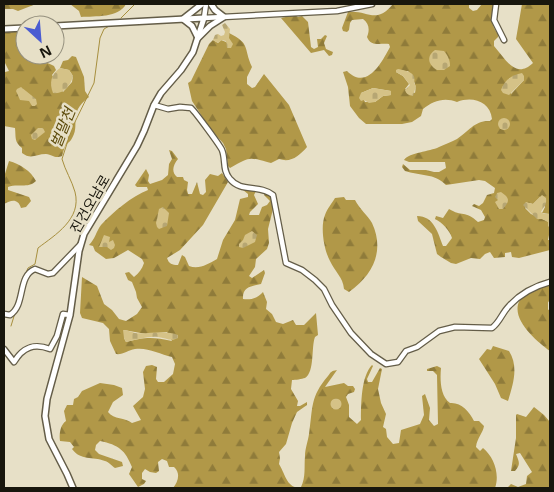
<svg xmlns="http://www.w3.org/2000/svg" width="554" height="492" font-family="'Open Sans','Noto Sans KR',sans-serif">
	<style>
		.forest { fill: url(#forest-firs); fill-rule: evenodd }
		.cemetery { fill: url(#cemetery-stones) }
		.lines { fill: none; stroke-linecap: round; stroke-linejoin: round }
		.stream { stroke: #a78f3e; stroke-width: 1 }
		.minor-casing { stroke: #645d48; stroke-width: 7 }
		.major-casing { stroke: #645d48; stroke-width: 8 }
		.minor { stroke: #fff; stroke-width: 4.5 }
		.major { stroke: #fff; stroke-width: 5 }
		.labels { text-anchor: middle; stroke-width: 5; stroke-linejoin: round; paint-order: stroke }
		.street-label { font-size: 14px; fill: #18160d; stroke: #e7e0c7 }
		.water-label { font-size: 15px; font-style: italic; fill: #5d4b0b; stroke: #e7e0c7 }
	</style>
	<defs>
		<pattern id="forest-firs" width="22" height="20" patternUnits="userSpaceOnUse" patternTransform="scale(1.25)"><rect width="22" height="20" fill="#b19848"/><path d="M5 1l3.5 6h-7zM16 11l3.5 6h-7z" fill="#8f7b3a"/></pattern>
		<pattern id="cemetery-stones" width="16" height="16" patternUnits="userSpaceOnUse" patternTransform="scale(1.25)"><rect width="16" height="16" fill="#d5c287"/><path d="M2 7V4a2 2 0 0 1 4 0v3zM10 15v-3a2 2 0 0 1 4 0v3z" fill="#b6a673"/></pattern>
	</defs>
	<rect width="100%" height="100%" fill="#e7e0c7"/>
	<g class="forest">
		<polygon points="4,4 36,4 18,11 13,9 4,9"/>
		<path d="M70 4H126C119 18 95 16 81 17L79 11Z"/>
		<path d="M393 4H469V8L473 11 477 10 482 4H494C491 16 490 24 498 34V37L494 41V46C505 58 515 80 533 63L516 39 522 4H550V214L542 213 545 207 540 197 533 204 529 203 525 208 531 214 549 222 550 234 549 235 548 240H550V250L519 258 512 257 511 252 505 253V257L494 258 490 252 485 254 480 259 471 258 456 264 451 263 441 257 437 254 432 234 418 221 417 216C434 216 438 233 443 246H446L452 238C450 231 442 222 435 219L436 216 443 218 449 209C462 217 465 210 478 222L484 220 485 217 481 210 472 206 474 204 479 206 483 203 487 195 494 193 495 188 485 181 479 180 446 185C435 173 419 176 405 171L402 167 403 164 410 170H426L434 172H439L446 168 445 162H409L404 160C410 152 429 152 439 147 445 144 452 142 457 139 469 131 475 120 490 121L492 119C490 101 472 96 457 102 444 97 433 101 423 109L421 116 412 122 402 124H366L359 118 350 106 348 87 343 72 347 71C367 91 382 62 390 47L389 44C380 43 371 47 367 37 370 30 369 23 363 19L352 20 350 23 349 30 347 32 343 31 342 28 348 12C368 10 376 25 393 4ZM408 71C413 79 417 84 415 93L405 89 409 84 403 76 396 72ZM509 78 524 80 511 94ZM373 88 391 91V95L383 96 375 102H365L361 93Z"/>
		<polygon points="295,15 298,17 302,16 308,22 311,47 314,49 318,47 317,39 321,39 325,35 327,36 324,43 326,49 333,52 332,55 329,56 324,50 311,53 281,18"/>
		<path d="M25 31V40L20 44C16 59 32 59 42 61 46 62 50 64 54 66L56 70 52 75 63 92 72 82 73 76 69 70 60 68 63 61 68 60 72 56 76 57 84 77 85 91 89 97C66 115 82 124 71 140 70 142 67 143 66 145 64 148 63 153 62 156 55 159 53 155 46 154 36 154 31 160 22 153V148C14 142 16 137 15 128L4 126V79L5 72 9 71 5 63 4 64V32Z"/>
		<path d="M229 33C251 44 243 47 252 67L247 77V84L252 88 255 87 264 74 289 105 307 147C299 156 291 163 279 159L271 163C248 157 251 156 230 168L228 166 226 149 223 143 211 130 192 101 188 83 191 81 209 44 213 40 218 43 221 40 226 42 229 38Z"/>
		<path d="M169 150 172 151 178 159C173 165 171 172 177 177H183L184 180 188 182 187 190 188 194H192L197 182 200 194 203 195 206 192 205 180 210 174 218 176 222 173 228 182 203 225 180 250 167 258C169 264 172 265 178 265L182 255 185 257 189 266C199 270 208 264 217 259L223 240 235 220 240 199 248 197V194L243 190 246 188 256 191 254 195 258 204 250 212 249 215H259L262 207 267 205 270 201 264 195 265 192 273 196V209L268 229 269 243 267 249 256 259 255 267 249 276 252 278 264 270 265 273 261 284C252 286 242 287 243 299 251 300 258 298 263 292L267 302 266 309 272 314 276 322 283 324 293 320 296 325H304L316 313 318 335 315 337C311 347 315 372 305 378 302 379 295 380 292 380L291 389 298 401 297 406H300L307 402V405L297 412 292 423 286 444 279 452 280 458 279 464C285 473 287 490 301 487 306 477 304 467 305 456 305 449 308 441 309 434 313 407 310 397 328 376 331 372 331 371 337 370L325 387 344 383 348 386H353L355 389 354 392 348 394 346 397 349 405V417L357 424 361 420C361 405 361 376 372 365L373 366 367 379 368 382H372L380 368 382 369 378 389 381 403 386 414 383 427 386 429 387 437 393 444 399 443 401 430 420 424 424 415 422 396 425 394 430 408 429 420 434 426 438 424 437 375 433 371H427V369L437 366 441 368C440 379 440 396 450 403 461 402 469 411 474 421H479L484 426C483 433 477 438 476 447L480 451 483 448C494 457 500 474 495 488H173C178 482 181 473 174 467H169L167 461 162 459 158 462 159 471 156 473 150 472 145 469 142 473V479L146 481 144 484 138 487 129 474 132 467C125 450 119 445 100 441L96 445 95 450 99 454 122 462 123 466 115 468C112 466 109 462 105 461 92 456 81 461 72 449L74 447 70 442 60 441C59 435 60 425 66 421L64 411 67 405H73L74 399 78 397 82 391 100 383 114 385 122 388 123 395 113 402 108 412C114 420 125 417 132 423L141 420 133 406 143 397 145 389 143 372 146 366 152 365 157 367 156 379 158 382H164L173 374 175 364 172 357C160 354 147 347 135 349 128 350 123 355 116 354L110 341 109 329 103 323 82 318 80 313 82 277 97 286 104 304 112 310 119 319 126 321 137 314 142 307 137 298 136 292 132 282 128 280 125 273 129 272 134 277C139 273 142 269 144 263L142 259 128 250 114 258 106 259 95 251 93 246 89 245C95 239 96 232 101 225 113 212 132 196 148 190L147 187H137L135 185 146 169 149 175 148 181 150 184 162 180 168 175 169 164 172 159ZM124 330 146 334 167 332 172 341C153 337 145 337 126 342L124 338Z"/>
		<path d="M9 161C20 164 31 171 36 181 28 189 17 183 8 187V190L29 197 31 201 26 207 21 208C18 198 11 200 4 204V177Z"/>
		<path d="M344 197 346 200H355C359 208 368 216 372 223 385 251 373 275 349 292L344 289C343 277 335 272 330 261 324 250 320 227 325 215 327 209 332 203 335 198Z"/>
		<path d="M543 285H550V304L548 301V310L550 309V351C535 340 503 313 525 294 530 290 538 288 543 285Z"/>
		<path d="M493 346 509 351C519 367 513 384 508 401L501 398 495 384 479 359 487 349 491 350Z"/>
		<path d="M534 407 544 415 550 422V488H507L511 484 518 487 526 484 527 476 532 472 520 453 516 454C519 462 521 464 515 471H511L516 438V415L517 414 526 417Z"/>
	</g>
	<g class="cemetery">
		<polygon points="225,23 230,29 229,38 233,44 231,48 227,48 226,41 222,40 218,43 213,40 215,35 218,34 221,36 224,35 225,32 222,25"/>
		<path d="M435 50 444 51C448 56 450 60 450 66L444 70H437C428 65 426 56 435 50Z"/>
		<path d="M60 68 69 70 73 76C71 85 63 95 53 93 49 83 51 74 60 68Z"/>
		<path d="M398 69C407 71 417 72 414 83L416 86 413 96C409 95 406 94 405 90L410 85 403 76 396 72V70Z"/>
		<path d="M522 73 524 76V80L509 95 503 93 501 90C504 80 512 75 522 73Z"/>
		<polygon points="21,87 36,99 37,104 35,106 32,106 29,101 20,100 16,91 17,89"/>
		<polygon points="373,88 391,91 391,95 383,96 375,102 369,103 364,100 361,101 359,98 361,93"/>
		<circle cx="504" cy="124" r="6"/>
		<polygon points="38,128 43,128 45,132 35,140 32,139 31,135"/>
		<path d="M501 192C510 198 510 201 503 209H499L495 202 498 200 495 197 497 193Z"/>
		<path d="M542 195 546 198C547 205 544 206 541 212L544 214H550V228L548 226V222L542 219H537L523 205 526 202 533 204Z"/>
		<polygon points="163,207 169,213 167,226 159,229 157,227 156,223 159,209"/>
		<polygon points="252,231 257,235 255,242 243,248 239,247 239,244 243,240 245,235"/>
		<polygon points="104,235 110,237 109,242 113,240 115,245 114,248 111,250 107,247 99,247"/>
		<path d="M123 330C128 330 131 332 135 333 149 334 166 330 178 335V338C171 342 166 338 158 337 147 336 137 340 126 342L124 338Z"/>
		<circle cx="336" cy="404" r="5.5"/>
	</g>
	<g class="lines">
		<g class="stream">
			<polyline points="121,18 135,4"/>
			<path d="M24 278 28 268 35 264 38 248C55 235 82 219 75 192 72 181 65 170 62 159L72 128 94 83 100 38 104 29 111 25"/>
			<polyline points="18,298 20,286"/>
			<polyline points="11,326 15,313"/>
		</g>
		<defs>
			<g id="minor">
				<polyline points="206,4 204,18 337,11 372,4"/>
				<polyline points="496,4 494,20 504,40"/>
				<path d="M154 105 168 109 180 107 191 108C196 113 219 144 222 150 226 160 222 170 230 179 241 193 259 184 273 195L286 263 302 270 315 280 324 289 332 305 351 333 371 354 386 364 398 362 406 351 417 347 439 331 455 327 492 328C500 322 502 313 509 306 520 294 535 286 550 282"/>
				<path d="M4 314 10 315C26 305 17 276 35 269L48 274 53 273 80 245"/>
				<path d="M4 349 14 362C23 347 34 343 50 349L57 336 63 314 70 315"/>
			</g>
			<g id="major">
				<polyline points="202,4 183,19 192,26 198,38 210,26 224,17 215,10 211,4"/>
				<polyline points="55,26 204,18 193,52 181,70 161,93 154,105 144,131 137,146 84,234 79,251 70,315 47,399 45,416 49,439 67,474 73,488"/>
				<polyline points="4,29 25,28"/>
			</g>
		</defs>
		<use href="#minor" class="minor-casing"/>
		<use href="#major" class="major-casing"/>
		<use href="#minor" class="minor"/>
		<use href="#major" class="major"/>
	</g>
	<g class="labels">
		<g class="street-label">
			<text transform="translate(90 204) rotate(-60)" y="5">진건오남로</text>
		</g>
		<g class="water-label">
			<text transform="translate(63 128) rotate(-68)" y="5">벌말천</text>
		</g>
	</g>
	<rect width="554" height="492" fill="none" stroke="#18160d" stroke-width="10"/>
	<g transform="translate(40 40) rotate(154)"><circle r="24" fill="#e7e0c7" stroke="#948f7d"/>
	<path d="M0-4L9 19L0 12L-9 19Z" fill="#4b5cd1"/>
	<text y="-8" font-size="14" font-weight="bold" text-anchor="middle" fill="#18160d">N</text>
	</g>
</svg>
